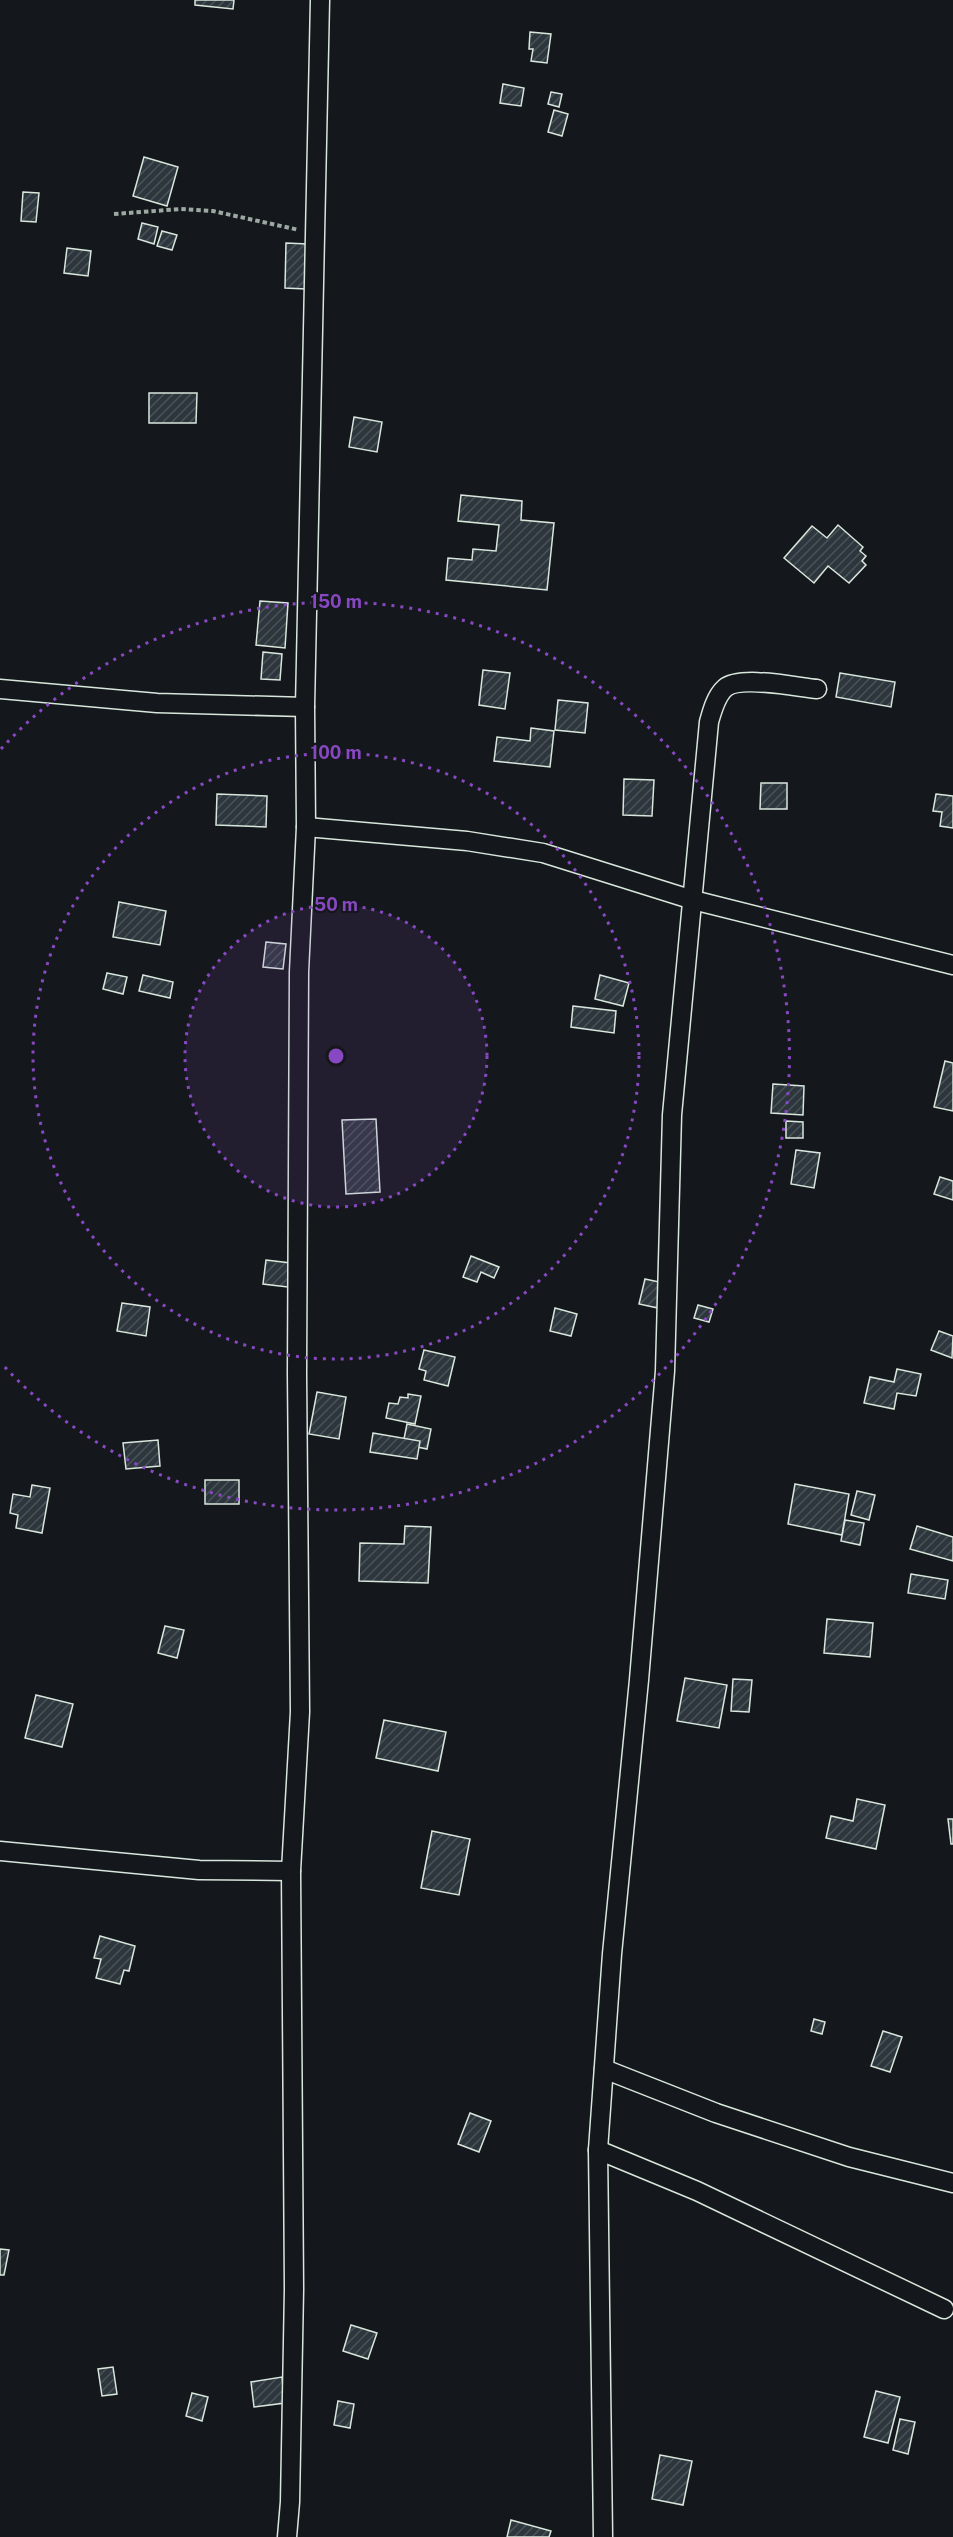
<svg xmlns="http://www.w3.org/2000/svg" width="953" height="2537" font-family="'Public Sans',sans-serif">
	<style>
		.building { fill: url(#building-hatch); stroke: #d8e6dc; stroke-width: 1.5 }
		.lines { fill: none; stroke-linecap: round; stroke-linejoin: round }
		.street-casing { stroke: #d8e6dc; stroke-width: 21 }
		.path { stroke: #9da8a2; stroke-width: 4; stroke-dasharray: 4.5 3; stroke-linecap: butt }
		.street { stroke: #14181c; stroke-width: 18 }
		.ring { fill: none; stroke: #8948c3; stroke-width: 3; stroke-dasharray: 3 6 }
		.centre { fill: #8948c3; stroke: #14181c; stroke-width: 3 }
		.ring-label { font-size: 18px; text-anchor: middle; font-weight: bold; fill: #8948c3; stroke: #14181c; stroke-width: 4.5; stroke-linejoin: round; paint-order: stroke }
	</style>
	<defs>
		<pattern id="building-hatch" width="6" height="6" patternUnits="userSpaceOnUse" patternTransform="scale(1.5)"><rect width="6" height="6" fill="#2c363c"/><path d="M-1 1l2-2M0 6l6-6M5 7l2-2" fill="none" stroke="#4a5358"/></pattern>
	</defs>
	<rect width="100%" height="100%" fill="#14181c"/>
	<g class="building">
		<polygon points="195,0 234,0 233,9 195,5"/>
		<polygon points="530,32 551,34 547,63 531,61 533,49 529,49"/>
		<polygon points="503,84 524,88 521,106 500,103"/>
		<polygon points="551,92 562,94 559,107 548,104"/>
		<polygon points="554,110 568,114 562,136 548,132"/>
		<polygon points="144,157 178,167 167,206 133,196"/>
		<polygon points="23,192 39,193 36,222 21,221"/>
		<polygon points="142,223 158,227 154,244 138,239"/>
		<polygon points="162,231 177,235 172,250 157,246"/>
		<polygon points="286,243 307,244 306,289 285,288"/>
		<polygon points="67,248 91,251 88,276 64,273"/>
		<polygon points="149,393 197,393 196,423 149,423"/>
		<polygon points="354,417 382,422 377,452 349,447"/>
		<polygon points="461,495 522,501 521,520 554,523 547,590 446,580 448,558 472,560 473,549 496,551 499,525 458,521"/>
		<polygon points="838,525 863,547 860,551 866,556 862,561 866,565 849,583 828,566 814,583 784,558 812,526 827,538"/>
		<polygon points="260,601 288,603 285,648 256,645"/>
		<polygon points="263,652 282,654 280,680 261,679"/>
		<polygon points="483,670 510,673 505,709 479,705"/>
		<polygon points="840,673 895,682 891,707 836,697"/>
		<polygon points="558,700 588,703 585,733 555,730"/>
		<polygon points="531,728 554,731 550,767 494,761 497,737 530,741"/>
		<polygon points="624,779 654,780 652,816 623,815"/>
		<polygon points="761,783 787,783 787,809 760,809"/>
		<polygon points="217,794 267,796 266,827 216,825"/>
		<polygon points="936,794 953,796 953,828 940,826 942,812 933,811"/>
		<polygon points="119,902 166,911 160,945 113,937"/>
		<polygon points="266,942 286,944 283,969 263,967"/>
		<polygon points="107,973 127,977 123,994 103,989"/>
		<polygon points="143,975 173,982 170,998 139,991"/>
		<polygon points="600,975 629,983 623,1006 595,999"/>
		<polygon points="573,1006 616,1011 614,1033 571,1027"/>
		<polygon points="945,1061 953,1063 953,1111 934,1107"/>
		<polygon points="773,1084 804,1086 803,1115 771,1113"/>
		<polygon points="376,1119 380,1192 346,1194 342,1120"/>
		<polygon points="786,1121 803,1122 803,1138 786,1138"/>
		<polygon points="796,1150 820,1153 814,1188 791,1184"/>
		<polygon points="940,1177 953,1181 953,1200 934,1194"/>
		<polygon points="471,1256 499,1267 494,1278 481,1272 477,1282 463,1277"/>
		<polygon points="266,1260 299,1264 296,1288 263,1284"/>
		<polygon points="645,1279 664,1283 658,1308 639,1304"/>
		<polygon points="122,1303 150,1307 146,1336 117,1331"/>
		<polygon points="698,1305 713,1309 709,1322 694,1318"/>
		<polygon points="555,1308 577,1314 571,1336 550,1331"/>
		<polygon points="939,1331 953,1336 952,1358 931,1350"/>
		<polygon points="424,1350 455,1357 448,1386 424,1380 426,1371 419,1369"/>
		<polygon points="897,1369 921,1374 916,1396 897,1393 894,1409 864,1403 870,1377 894,1382"/>
		<polygon points="317,1392 346,1397 339,1439 309,1434"/>
		<polygon points="408,1394 421,1396 415,1424 386,1418 389,1403 398,1404 400,1397 408,1398"/>
		<polygon points="407,1424 431,1429 427,1449 403,1444"/>
		<polygon points="373,1433 420,1441 417,1459 370,1452"/>
		<polygon points="158,1440 160,1466 126,1469 123,1443"/>
		<rect x="205" y="1480" width="34" height="24"/>
		<polygon points="795,1484 849,1494 842,1535 788,1524"/>
		<polygon points="32,1485 50,1488 42,1533 16,1528 18,1515 10,1513 13,1494 30,1497"/>
		<polygon points="857,1491 875,1495 869,1520 851,1515"/>
		<polygon points="845,1520 864,1523 860,1545 841,1541"/>
		<polygon points="405,1526 431,1527 428,1583 359,1581 360,1543 404,1544"/>
		<polygon points="917,1526 953,1537 953,1561 910,1549"/>
		<polygon points="911,1574 948,1580 945,1599 908,1593"/>
		<polygon points="827,1619 873,1623 870,1657 824,1653"/>
		<polygon points="165,1626 184,1630 177,1658 158,1653"/>
		<polygon points="685,1678 727,1685 719,1728 677,1721"/>
		<polygon points="733,1679 752,1680 749,1712 731,1711"/>
		<polygon points="36,1695 73,1704 62,1747 25,1738"/>
		<polygon points="384,1720 446,1732 438,1771 376,1758"/>
		<polygon points="857,1799 885,1805 876,1849 826,1838 831,1816 853,1821"/>
		<polygon points="948,1819 953,1819 953,1844 951,1844"/>
		<polygon points="432,1831 470,1839 459,1895 421,1888"/>
		<polygon points="100,1936 135,1946 129,1971 124,1970 120,1984 96,1978 101,1959 94,1958"/>
		<polygon points="814,2019 825,2022 822,2034 811,2031"/>
		<polygon points="883,2031 902,2037 890,2072 871,2066"/>
		<polygon points="470,2113 491,2121 479,2152 458,2144"/>
		<polygon points="0,2249 9,2250 4,2275 0,2275"/>
		<polygon points="351,2325 377,2333 368,2359 343,2351"/>
		<polygon points="113,2367 117,2394 102,2396 98,2369"/>
		<polygon points="282,2377 285,2403 254,2407 251,2382"/>
		<polygon points="876,2391 900,2397 888,2443 864,2437"/>
		<polygon points="192,2393 208,2397 202,2421 186,2416"/>
		<polygon points="338,2401 354,2404 350,2428 334,2425"/>
		<polygon points="900,2419 915,2422 908,2454 893,2450"/>
		<polygon points="660,2455 692,2461 683,2505 652,2499"/>
		<polygon points="511,2520 551,2531 549,2537 507,2537"/>
	</g>
	<g class="lines">
		<defs>
			<g id="street">
				<polyline points="0,689 157,703 305,707"/>
				<polyline points="306,827 467,841 543,853 693,900 953,965"/>
				<polyline points="0,1851 199,1870 291,1871"/>
				<polyline points="604,2069 716,2113 849,2157 953,2183"/>
				<polyline points="598,2150 697,2191 944,2309"/>
				<polyline points="287,2537 290,2502 294,2289 291,1871 300,1712 297,1373 299,972 306,827 305,707 320,0"/>
				<path d="M603 2537 598 2150 612 1954 639 1680 665 1371 672 1115 709 722C712 711 716 696 725 688 740 675 796 687 817 689"/>
			</g>
		</defs>
		<use href="#street" class="street-casing"/>
		<polyline class="path" points="114,214 181,209 213,211 299,230"/>
		<use href="#street" class="street"/>
	</g>
	<circle cx="336" cy="1056" r="151" fill="#8948c3" fill-opacity=".12"/>
	<g class="ring">
		<circle cx="336" cy="1056" r="151"/>
		<circle cx="336" cy="1056" r="303"/>
		<path d="M1 749A454 454 0 1 1 1 1363"/>
	</g>
	<circle cx="336" cy="1056" r="9" class="centre"/>
	<g class="ring-label">
		<text x="336" y="608">150 m</text>
		<text x="336" y="759">100 m</text>
		<text x="336" y="911">50 m</text>
	</g>
</svg>
